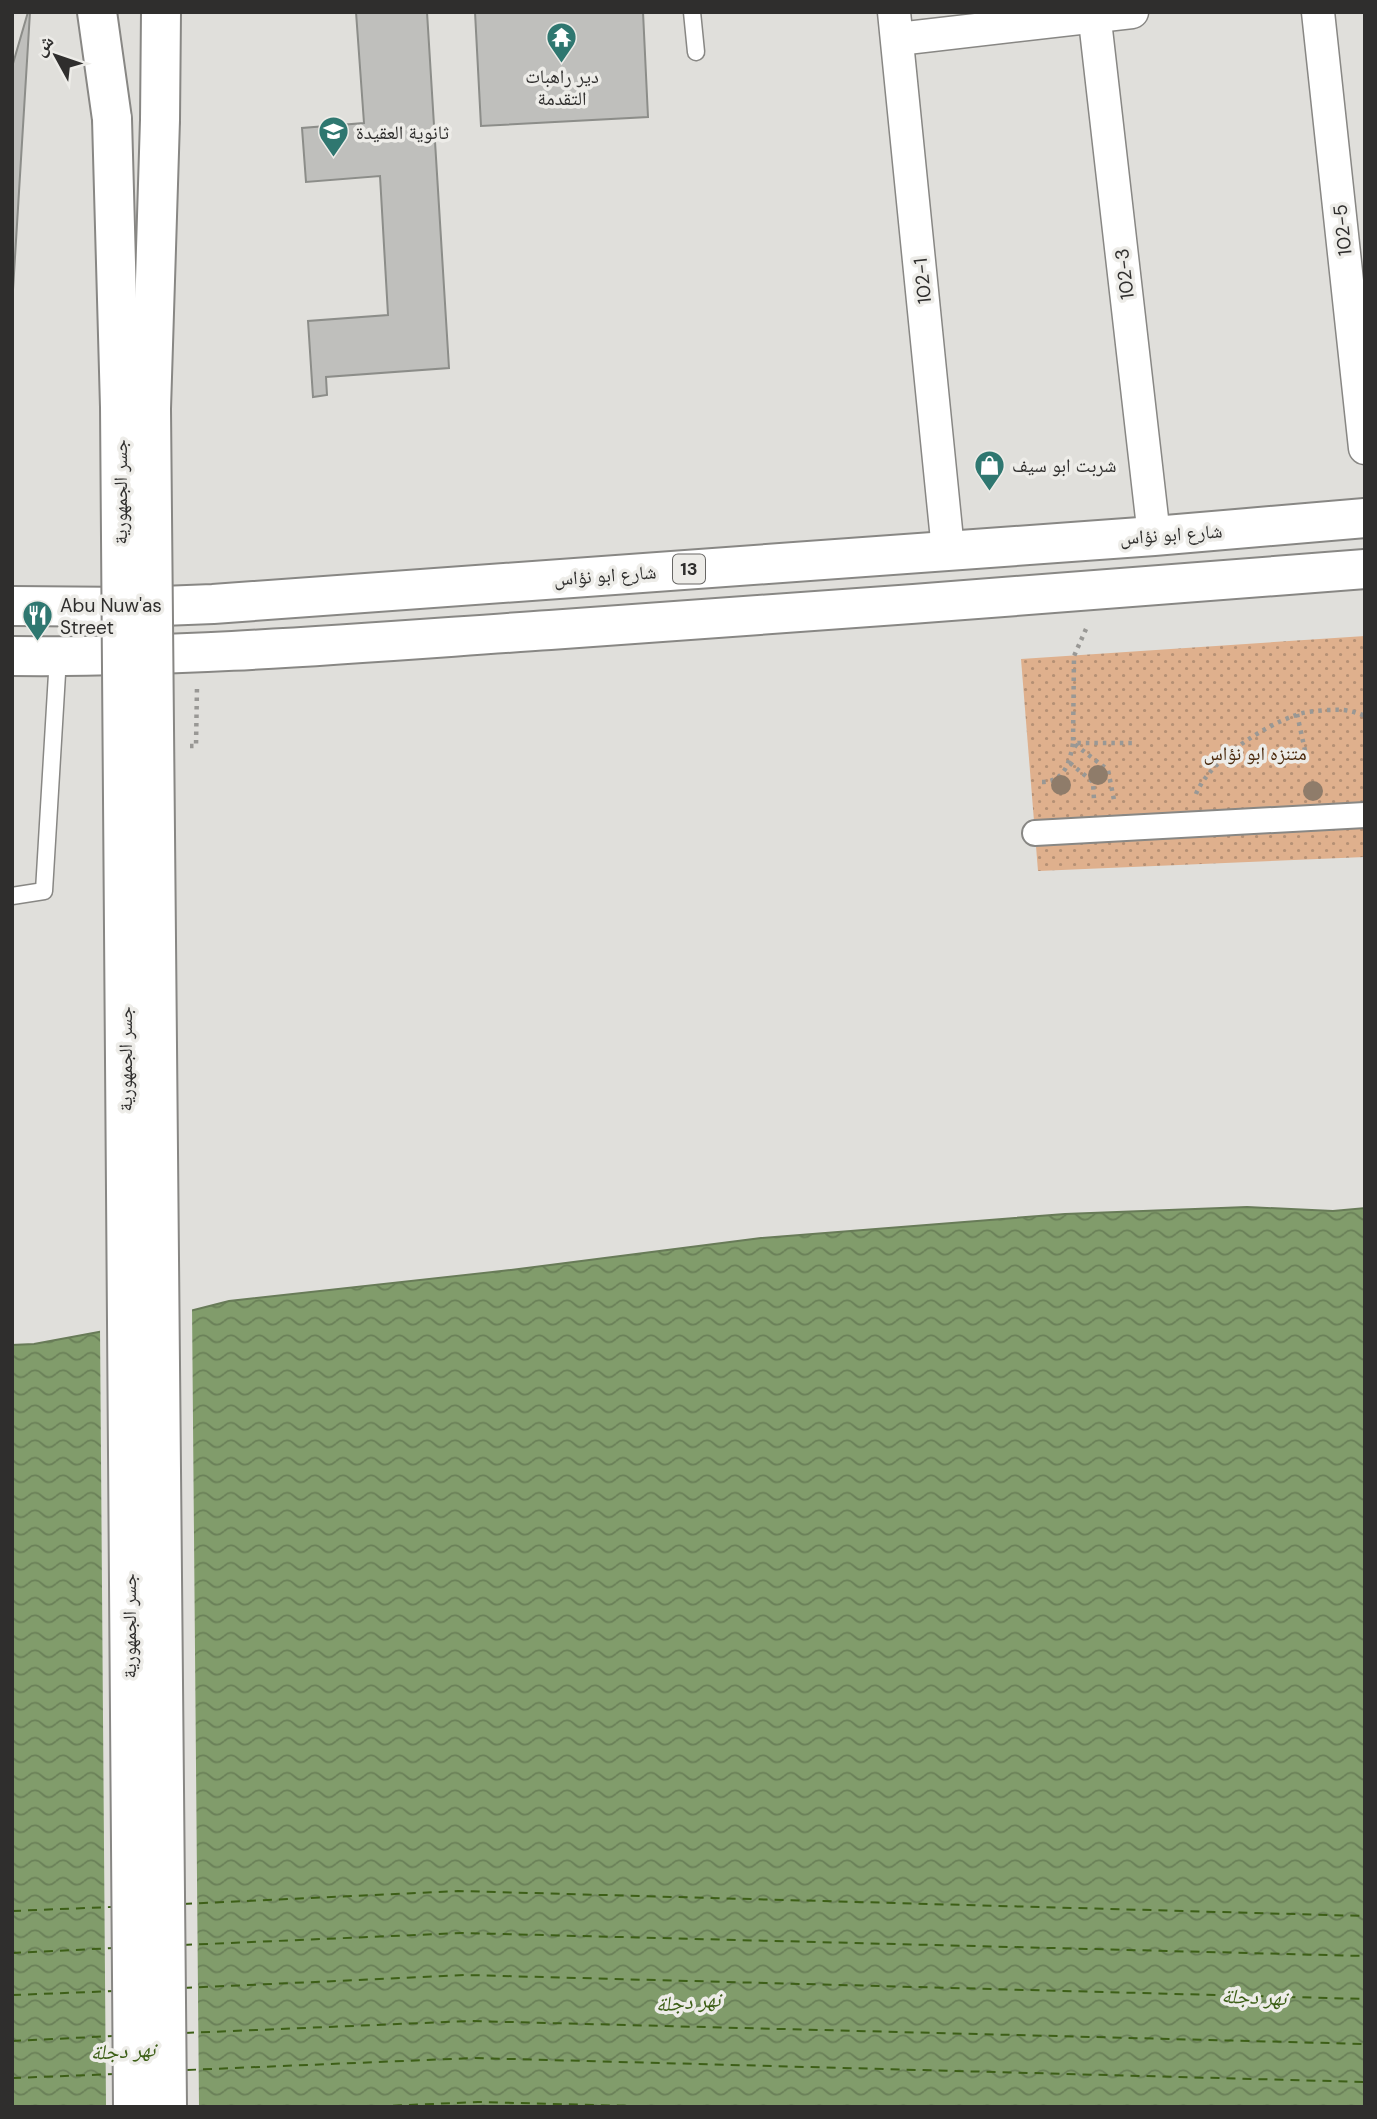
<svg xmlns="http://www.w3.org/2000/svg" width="1377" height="2119" font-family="'DM Sans','Noto Naskh Arabic',sans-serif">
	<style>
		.park { fill: url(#park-dots) }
		.water { fill: url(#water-waves); stroke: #687b58; stroke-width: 2 }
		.pier { fill: #e0dfdb }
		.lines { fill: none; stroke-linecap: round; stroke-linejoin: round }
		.ferry { stroke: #3d5f17; stroke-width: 2; stroke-dasharray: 9 7; stroke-linecap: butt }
		.building { fill: #bfbfbc; stroke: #8c8d89; stroke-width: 2 }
		.service-casing { stroke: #888784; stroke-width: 19 }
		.pedestrian-casing { stroke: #888784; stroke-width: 28 }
		.minor-casing { stroke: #888784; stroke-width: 35 }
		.primary-casing { stroke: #888784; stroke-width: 42 }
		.path { stroke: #999895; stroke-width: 4.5; stroke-dasharray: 3.5 5; stroke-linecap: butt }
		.service { stroke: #fff; stroke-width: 16 }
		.pedestrian { stroke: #fff; stroke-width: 24 }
		.minor { stroke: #fff; stroke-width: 32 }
		.primary { stroke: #fff; stroke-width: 38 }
		.primary-bridge-casing { stroke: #888784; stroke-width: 42; stroke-linecap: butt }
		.primary-bridge { stroke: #fff; stroke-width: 38 }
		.tree { fill: #8f7c6a }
		.labels { text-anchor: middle; stroke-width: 7; stroke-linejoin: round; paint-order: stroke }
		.shield { fill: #edece8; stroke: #686765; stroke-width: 2 }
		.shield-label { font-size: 18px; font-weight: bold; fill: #2f2e2d }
		.poi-label { font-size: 19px; fill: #2f2e2d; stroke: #edece8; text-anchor: start }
		.street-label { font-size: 19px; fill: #2f2e2d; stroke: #edece8 }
		.park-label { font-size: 19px; fill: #4c2b0e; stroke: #edece8 }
		.water-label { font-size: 21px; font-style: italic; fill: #3d5f17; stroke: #edece8 }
	</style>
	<defs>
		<pattern id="park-dots" width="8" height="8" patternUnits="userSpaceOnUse" patternTransform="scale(1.75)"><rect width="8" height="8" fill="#dfb08d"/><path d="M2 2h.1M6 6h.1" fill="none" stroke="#b59074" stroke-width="1.8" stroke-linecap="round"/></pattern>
		<pattern id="water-waves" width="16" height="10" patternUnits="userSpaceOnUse" patternTransform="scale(1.75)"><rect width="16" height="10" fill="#819c6b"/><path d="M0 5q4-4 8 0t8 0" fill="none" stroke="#6a8058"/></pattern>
	</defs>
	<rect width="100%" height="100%" fill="#e0dfdb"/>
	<polygon class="park" points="1365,636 1365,857 1038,871 1021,659"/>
	<polygon class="water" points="1247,1207 1333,1211 1365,1208 1365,2107 12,2107 12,1345 34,1344 131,1326 229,1301 511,1270 761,1238 1065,1214"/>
	<polygon class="pier" points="192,1307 199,2107 106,2107 100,1328 130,1323"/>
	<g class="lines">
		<g class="ferry">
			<polyline points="183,1904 458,1891 1365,1916"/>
			<polyline points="12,1911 111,1907"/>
			<polyline points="183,1945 462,1933 1365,1956"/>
			<polyline points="12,1953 115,1948"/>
			<polyline points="183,1988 466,1975 1365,1999"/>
			<polyline points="12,1995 115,1991"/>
			<polyline points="185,2033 470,2021 1365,2044"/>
			<polyline points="12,2041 113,2036"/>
			<polyline points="187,2070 474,2058 1365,2082"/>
			<polyline points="12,2078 115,2074"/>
			<polyline points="361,2107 478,2102 671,2107"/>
		</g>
	</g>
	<g class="building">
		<polygon points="28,12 30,12 12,306 12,67"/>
		<polygon points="356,12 427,12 449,368 326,377 327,395 313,397 308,321 388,315 380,176 306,182 302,128 364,123"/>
		<polygon points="475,12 643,12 648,117 481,126"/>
	</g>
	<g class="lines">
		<defs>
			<g id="service">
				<polyline points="692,12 696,52"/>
				<polyline points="12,896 44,891 58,657"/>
			</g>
			<polyline id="pedestrian" points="1035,833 1365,815"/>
			<g id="minor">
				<polyline points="894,12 948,550"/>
				<polyline points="1094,12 1154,536"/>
				<polyline points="1318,12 1365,448"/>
				<polyline points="898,39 1132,12"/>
			</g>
			<g id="primary">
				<polyline points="97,12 112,119"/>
				<polyline points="160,120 161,12"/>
				<polyline points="12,606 136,607 213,604 1154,536 1365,518"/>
				<path d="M12 656C191 658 371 642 550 630 822 611 1093 591 1365 569"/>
			</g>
		</defs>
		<use href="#service" class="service-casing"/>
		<use href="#pedestrian" class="pedestrian-casing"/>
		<use href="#minor" class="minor-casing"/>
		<use href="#primary" class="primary-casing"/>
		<g class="path">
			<polyline points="1086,629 1074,656 1073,743 1108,770 1114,800"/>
			<polyline points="1297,714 1306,755"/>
			<polyline points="190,746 196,746 197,687"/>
			<polyline points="1070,763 1093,782 1094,800"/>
			<path d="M1042 782C1065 782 1070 761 1073 743H1134"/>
			<path d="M1196 794C1210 760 1262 727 1296 715 1305 711 1339 708 1349 711 1355 712 1360 714 1365 716"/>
		</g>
		<use href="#service" class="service"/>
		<use href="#pedestrian" class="pedestrian"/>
		<use href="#minor" class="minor"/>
		<use href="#primary" class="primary"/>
		<defs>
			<g id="primary-bridge">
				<polyline points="112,119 120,407 133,2107"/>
				<polyline points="160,120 151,409 167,2107"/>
			</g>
		</defs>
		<use href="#primary-bridge" class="primary-bridge-casing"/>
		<use href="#primary-bridge" class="primary-bridge"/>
	</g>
	<g class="tree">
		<circle cx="1098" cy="775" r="10"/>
		<circle cx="1061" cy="785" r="10"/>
		<circle cx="1313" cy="791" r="10"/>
	</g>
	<defs>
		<symbol id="temple-pin" viewBox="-11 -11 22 30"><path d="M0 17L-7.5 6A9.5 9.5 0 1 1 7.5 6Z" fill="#2f7770" stroke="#edece8"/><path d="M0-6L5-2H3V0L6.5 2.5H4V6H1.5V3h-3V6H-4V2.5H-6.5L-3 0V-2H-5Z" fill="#fff"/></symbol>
		<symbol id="school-pin" viewBox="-11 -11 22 30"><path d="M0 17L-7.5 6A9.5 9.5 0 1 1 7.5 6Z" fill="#2f7770" stroke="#edece8"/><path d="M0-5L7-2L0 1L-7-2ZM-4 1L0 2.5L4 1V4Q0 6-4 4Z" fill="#fff"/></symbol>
		<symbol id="shop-pin" viewBox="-11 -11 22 30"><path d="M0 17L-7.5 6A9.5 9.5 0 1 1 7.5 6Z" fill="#2f7770" stroke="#edece8"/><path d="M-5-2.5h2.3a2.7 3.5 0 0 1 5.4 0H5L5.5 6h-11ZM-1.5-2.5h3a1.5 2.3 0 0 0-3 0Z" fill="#fff"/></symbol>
		<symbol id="restaurant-pin" viewBox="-11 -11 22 30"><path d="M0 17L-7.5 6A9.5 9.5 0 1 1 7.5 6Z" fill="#2f7770" stroke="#edece8"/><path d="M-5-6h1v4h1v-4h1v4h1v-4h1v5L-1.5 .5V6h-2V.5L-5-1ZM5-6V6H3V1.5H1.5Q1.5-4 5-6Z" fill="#fff"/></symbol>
	</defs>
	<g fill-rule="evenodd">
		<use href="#temple-pin" x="544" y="20" width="35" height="47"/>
		<use href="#school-pin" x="316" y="114" width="35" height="47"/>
		<use href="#shop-pin" x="972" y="448" width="35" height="47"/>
		<use href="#restaurant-pin" x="20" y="598" width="35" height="47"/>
	</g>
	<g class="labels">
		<rect class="shield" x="673" y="554.5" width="32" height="29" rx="5"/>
		<g class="shield-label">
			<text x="689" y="575">13</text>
		</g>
		<g class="poi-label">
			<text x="562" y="83" text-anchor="middle">دير راهبات<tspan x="562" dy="22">التقدمة</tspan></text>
			<text x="356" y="139">ثانوية العقيدة</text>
			<text x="1012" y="472">شربت ابو سيف</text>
			<text x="60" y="612">Abu Nuw'as<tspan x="60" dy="22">Street</tspan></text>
		</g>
		<g class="street-label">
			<text transform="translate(1342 230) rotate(-96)" y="7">102-5</text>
			<text transform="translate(1124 274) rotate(-97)" y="7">102-3</text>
			<text transform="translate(922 281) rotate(-96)" y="7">102-1</text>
			<text transform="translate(120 492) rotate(-90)" y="7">جسر الجمهورية</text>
			<text transform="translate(1171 534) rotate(-4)" y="7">شارع ابو نؤاس</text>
			<text transform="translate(605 575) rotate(-4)" y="7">شارع ابو نؤاس</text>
			<text transform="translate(125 1059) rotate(-90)" y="7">جسر الجمهورية</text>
			<text transform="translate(129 1626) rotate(-90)" y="7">جسر الجمهورية</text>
		</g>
		<g class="park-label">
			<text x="1255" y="760">متنزه ابو نؤاس</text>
		</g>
		<g class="water-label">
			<text transform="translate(1254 1997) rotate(2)" y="7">نهر دجلة</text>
			<text transform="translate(688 2002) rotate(-5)" y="7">نهر دجلة</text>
			<text transform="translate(123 2051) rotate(-3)" y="7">نهر دجلة</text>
		</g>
	</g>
	<rect width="1377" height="2119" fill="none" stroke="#2f2e2d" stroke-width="28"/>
	<g transform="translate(56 56) rotate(310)" stroke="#edece8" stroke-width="5" paint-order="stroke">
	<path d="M0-5L12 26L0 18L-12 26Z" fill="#2f2e2d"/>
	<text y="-10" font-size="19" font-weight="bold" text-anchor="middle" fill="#2f2e2d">ش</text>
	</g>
</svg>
